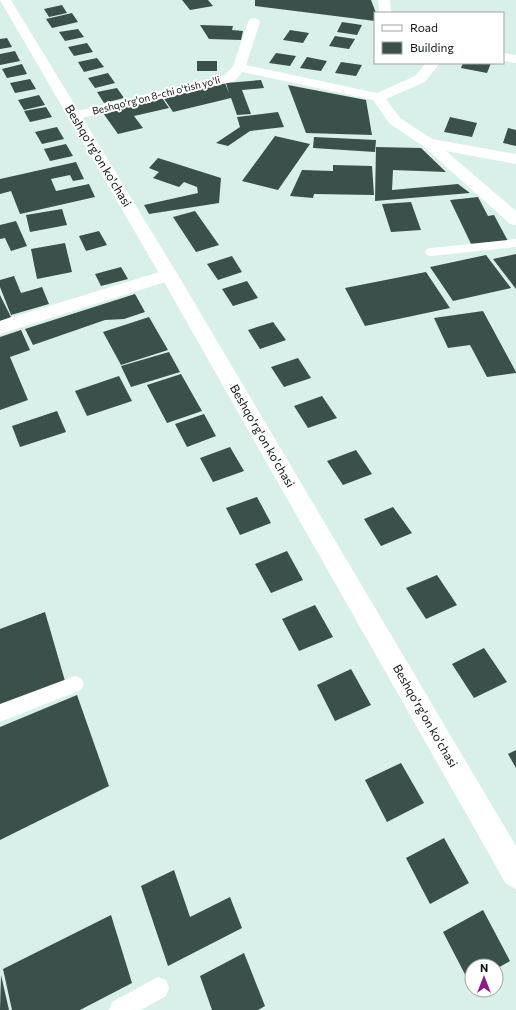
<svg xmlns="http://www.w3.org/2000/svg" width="516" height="1010" font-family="Commissioner,sans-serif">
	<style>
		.building { fill: #3b4f4b }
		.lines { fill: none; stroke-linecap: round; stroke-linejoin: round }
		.service { fill: #fff; fill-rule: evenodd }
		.minor { fill: #fff; fill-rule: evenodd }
		.tertiary { fill: #fff; fill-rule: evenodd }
		.labels { text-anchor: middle; stroke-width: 4; stroke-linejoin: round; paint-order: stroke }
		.far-street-label { font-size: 10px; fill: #0e1615; stroke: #fff }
		.street-label { font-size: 12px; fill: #0e1615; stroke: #fff }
	</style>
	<rect width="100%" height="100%" fill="#d8efea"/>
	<g class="building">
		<polygon points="182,0 208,0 213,6 190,10"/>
		<polygon points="255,0 371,0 376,13 375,21 255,6"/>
		<polygon points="62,5 67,13 49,17 44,9"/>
		<polygon points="72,13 78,22 52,28 46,19"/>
		<polygon points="342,22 362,25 357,35 337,32"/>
		<polygon points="200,25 233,26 232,30 243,31 241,40 209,39"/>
		<polygon points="78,29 84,37 65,41 59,32"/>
		<polygon points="290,30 309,33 303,43 283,40"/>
		<polygon points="335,36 355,39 349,49 329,46"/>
		<polygon points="7,38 12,47 0,49 0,39"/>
		<polygon points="87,43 93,52 74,56 68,47"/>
		<polygon points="15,51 20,61 0,65 0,54"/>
		<polygon points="276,53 296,56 290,66 269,63"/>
		<polygon points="307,57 327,61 321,71 300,68"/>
		<polygon points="97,58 104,67 84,72 78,62"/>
		<rect x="197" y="61" width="20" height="10"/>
		<polygon points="341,62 362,65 356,76 335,73"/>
		<polygon points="463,63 491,63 487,73 461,68"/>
		<polygon points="22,64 27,74 7,78 2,69"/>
		<polygon points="108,73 115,83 95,88 88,78"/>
		<polygon points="30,79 36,89 15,93 10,83"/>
		<polygon points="261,80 264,88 242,90 251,114 237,115 231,98 173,112 163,97 225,83 229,93 226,83"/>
		<polygon points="288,85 366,100 372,135 306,133"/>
		<polygon points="117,88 124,98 104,103 97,92"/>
		<polygon points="39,95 45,105 24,110 18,100"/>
		<polygon points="162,98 169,108 134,116 143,128 118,134 103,113"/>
		<polygon points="46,107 52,117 30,122 24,111"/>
		<polygon points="278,112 284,127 250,131 228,146 216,143 240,127 237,117"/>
		<polygon points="450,117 477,123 472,137 444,132"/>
		<polygon points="57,127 64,139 42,144 35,132"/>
		<polygon points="508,128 516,130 516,146 503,143"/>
		<polygon points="275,136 310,144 278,190 242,181"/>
		<polygon points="314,137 376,140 375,152 313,148"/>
		<polygon points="66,144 73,156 50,161 44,149"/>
		<polygon points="376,147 421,148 446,172 393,170 392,190 458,184 470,193 375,201"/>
		<polygon points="158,158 221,178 219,203 149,214 144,205 198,193 197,187 184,182 179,187 153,178 159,172 149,168"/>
		<polygon points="76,162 84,179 73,181 70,175 51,179 56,191 89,184 95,197 20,214 11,191 0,194 0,179"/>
		<polygon points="333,165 372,166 374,195 314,194 313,198 290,196 302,170 333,171"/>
		<polygon points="478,197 488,216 494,215 509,243 472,246 450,200"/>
		<polygon points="411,202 421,230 391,232 382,204"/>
		<polygon points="62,209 67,225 30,232 26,215"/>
		<polygon points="195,211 219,245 196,252 173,217"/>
		<polygon points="16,221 27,246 11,251 5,238 0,239 0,225"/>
		<polygon points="99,231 107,245 86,251 79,236"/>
		<polygon points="65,243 72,272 37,279 31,249"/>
		<polygon points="516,254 516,289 493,259"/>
		<polygon points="486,255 511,288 453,301 430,267"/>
		<polygon points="232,256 242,272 218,280 207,264"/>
		<polygon points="121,267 128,279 101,286 95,274"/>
		<polygon points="426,272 450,308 365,326 345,288"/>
		<polygon points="14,276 21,293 42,287 49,304 11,315 0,287 0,280"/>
		<polygon points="247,281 258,298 233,306 222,289"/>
		<polygon points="135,294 145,312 124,319 105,320 33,345 25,329"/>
		<polygon points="0,295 11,317 0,321"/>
		<polygon points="483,311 516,372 516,373 487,377 470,345 448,348 434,318"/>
		<polygon points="149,317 168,350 121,365 103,332"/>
		<polygon points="273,322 286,340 260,349 248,330"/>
		<polygon points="21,330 30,350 10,357 28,400 0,410 0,337"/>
		<polygon points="169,352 180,372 131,387 121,366"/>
		<polygon points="298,358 311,378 284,387 271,367"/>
		<polygon points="181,374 202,411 167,423 147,385"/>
		<polygon points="119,376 132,401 87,416 75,391"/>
		<polygon points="322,396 337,418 308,428 294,406"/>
		<polygon points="57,411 66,432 20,447 12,426"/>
		<polygon points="204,414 216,436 187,447 175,424"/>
		<polygon points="230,447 244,471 213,482 200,458"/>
		<polygon points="356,450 372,474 343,485 327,461"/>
		<polygon points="257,497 271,523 240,535 226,508"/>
		<polygon points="393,507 412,533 381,546 364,519"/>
		<polygon points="287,551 303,580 271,593 255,564"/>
		<polygon points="437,575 457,605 426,619 406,588"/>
		<polygon points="315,605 333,637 299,651 282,619"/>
		<polygon points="45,612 65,681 0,706 0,629"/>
		<polygon points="484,648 507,682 474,698 452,664"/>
		<polygon points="351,669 371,705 335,721 317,685"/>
		<polygon points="77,695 109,786 0,840 0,727"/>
		<polygon points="516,750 516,768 508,754"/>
		<polygon points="401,763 424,803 387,822 365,780"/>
		<polygon points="444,838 469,883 430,904 406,858"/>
		<polygon points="174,870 190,917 230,897 242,928 168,966 141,886"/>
		<polygon points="483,910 510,961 496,969 496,966 472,966 472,983 470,984 443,932"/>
		<polygon points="111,915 132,983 80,1010 12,1010 3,969"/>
		<polygon points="244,953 265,1006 258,1010 212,1010 200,976"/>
		<polygon points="1,975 9,1010 0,1010"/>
	</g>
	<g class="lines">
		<g class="service">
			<polygon points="516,239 516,247 431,256 427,255 425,252 427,249 431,248"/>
			<polygon points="75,676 81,678 84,684 81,690 0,722 0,704"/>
			<polygon points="158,977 166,980 169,988 166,996 141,1010 109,1010 112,1002"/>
		</g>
		<g class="minor">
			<polygon points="378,0 390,0 391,13 379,13"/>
			<polygon points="254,18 258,19 260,22 246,65 377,93 415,76 426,63 440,63 425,82 386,99 400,118 432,139 516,154 516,164 446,151 516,211 516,225 510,224 423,146 390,124 373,100 242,72 235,81 74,120 69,119 67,116 69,113 225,75 233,66 248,22 250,19"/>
			<polygon points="503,53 516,55 516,63 503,61"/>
			<polygon points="169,269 175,271 178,275 175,279 0,334 0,321"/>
		</g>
		<polygon class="tertiary" points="0,0 11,0 178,275 516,846 516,889 506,884 160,275"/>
	</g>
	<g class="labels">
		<g class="far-street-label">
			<text transform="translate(156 95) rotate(-14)" y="4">Beshqo'rg'on 8-chi o'tish yo'li</text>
		</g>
		<g class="street-label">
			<text transform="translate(98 156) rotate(59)" y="4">Beshqo'rg'on ko'chasi</text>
			<text transform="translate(262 436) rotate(60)" y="4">Beshqo'rg'on ko'chasi</text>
			<text transform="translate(425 716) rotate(60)" y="4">Beshqo'rg'on ko'chasi</text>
		</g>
	</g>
	<rect x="374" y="12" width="130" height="52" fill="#ffffff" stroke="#9fa2a1"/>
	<rect x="382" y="25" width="20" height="6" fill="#ffffff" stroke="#9fa2a1"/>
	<text x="410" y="32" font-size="12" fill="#0e1615">Road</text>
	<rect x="382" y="42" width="20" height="12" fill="#3b4f4b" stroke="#9fa2a1"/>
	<text x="410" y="52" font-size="12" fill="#0e1615">Building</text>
	<g transform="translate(484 978)"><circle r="19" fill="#ffffff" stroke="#9fa2a1"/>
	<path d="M0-3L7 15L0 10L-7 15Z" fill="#8b1e82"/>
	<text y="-6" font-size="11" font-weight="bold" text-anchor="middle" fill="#0e1615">N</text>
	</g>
</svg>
